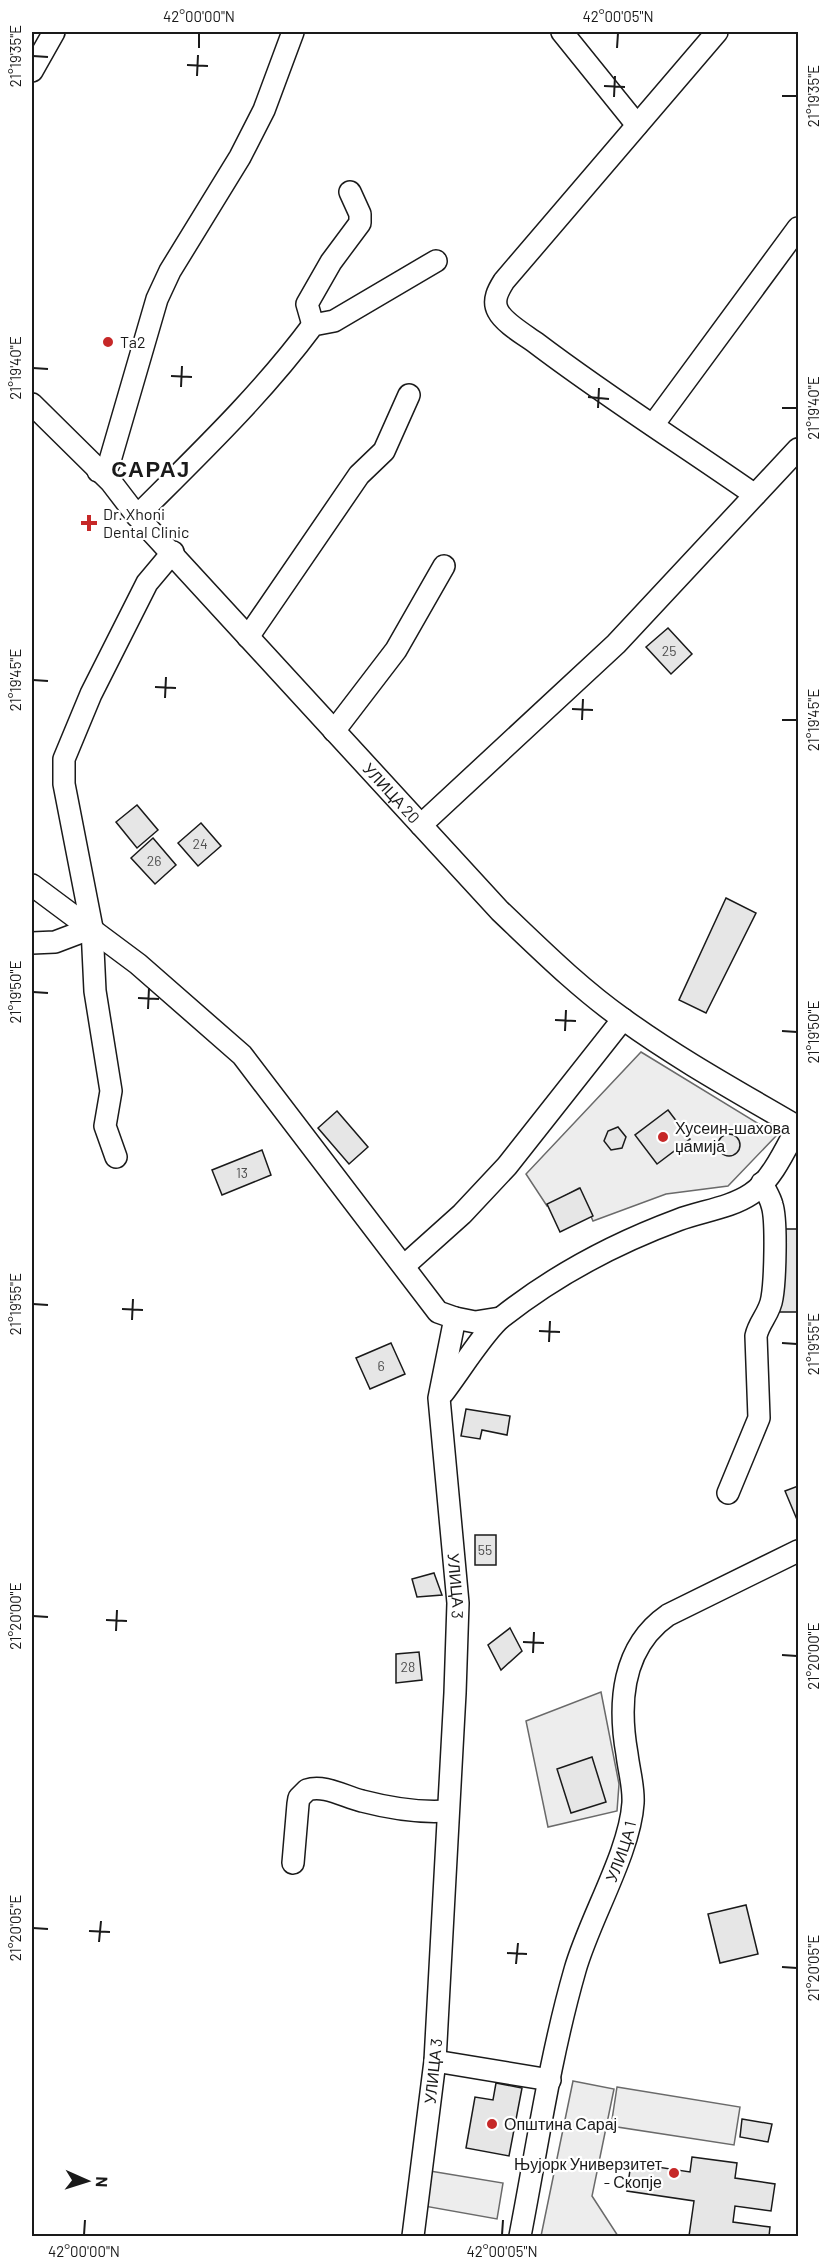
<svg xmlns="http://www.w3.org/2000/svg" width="830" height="2268" font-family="Barlow,sans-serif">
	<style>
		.built { fill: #ededed; stroke: #6a6a6a; stroke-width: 1.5 }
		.building { fill: #e6e6e6; stroke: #1a1a1a; stroke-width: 1.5 }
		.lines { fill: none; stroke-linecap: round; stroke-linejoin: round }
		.minor-casing { stroke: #1a1a1a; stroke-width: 24 }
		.minor { stroke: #fff; stroke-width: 21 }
		.ticks { fill: none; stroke: #1a1a1a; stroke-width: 2 }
		.poi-dot { fill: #c62828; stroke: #fff; stroke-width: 2 }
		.labels { text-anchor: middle; stroke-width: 4.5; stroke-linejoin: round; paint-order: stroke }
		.number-label { font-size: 14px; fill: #4d4d4d }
		.poi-label { font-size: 16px; fill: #1a1a1a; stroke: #fff; text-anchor: start }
		.street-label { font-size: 16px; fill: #1a1a1a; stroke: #fff }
		.district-label { font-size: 22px; font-weight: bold; letter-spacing: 1.5px; fill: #1a1a1a; stroke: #fff }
		.neatline { fill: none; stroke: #1a1a1a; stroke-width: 2 }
		.ticks-label { font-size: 15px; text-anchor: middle; fill: #1a1a1a }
	</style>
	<rect width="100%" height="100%" fill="#fff"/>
	<g class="built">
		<polygon points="641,1052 777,1135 728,1186 666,1194 593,1221 579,1188 547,1206 526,1174"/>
		<polygon points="601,1692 619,1784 617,1811 548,1827 526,1721"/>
		<polygon points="573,2081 614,2089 592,2196 618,2236 541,2236"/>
		<polygon points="617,2087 740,2107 734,2145 611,2126"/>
		<polygon points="430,2171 503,2183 497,2219 424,2206"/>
	</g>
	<g class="building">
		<polygon points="668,628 692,654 671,674 646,647"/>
		<polygon points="137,805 158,830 137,848 116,822"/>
		<polygon points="201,823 221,846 198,866 178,843"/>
		<polygon points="153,838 176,865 155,884 131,858"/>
		<polygon points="726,898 756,913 706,1013 679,1000"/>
		<polygon points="668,1110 690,1139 657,1164 635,1135"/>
		<polygon points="337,1111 368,1147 349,1164 318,1128"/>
		<polygon points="618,1127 626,1137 622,1148 611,1150 604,1141 608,1131"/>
		<circle cx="729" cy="1145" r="11"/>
		<polygon points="262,1150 271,1175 222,1195 212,1170"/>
		<polygon points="580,1188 593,1216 560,1232 547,1204"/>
		<polygon points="775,1229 798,1229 798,1312 774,1312"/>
		<polygon points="391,1343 405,1374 370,1389 356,1358"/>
		<polygon points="466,1409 510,1416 507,1435 482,1430 480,1439 461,1436"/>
		<polygon points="798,1486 798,1522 785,1491"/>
		<rect x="475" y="1535" width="21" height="30"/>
		<polygon points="434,1573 442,1595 417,1597 412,1579"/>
		<polygon points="510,1628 522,1651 501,1670 488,1645"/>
		<polygon points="419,1652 422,1680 396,1683 396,1654"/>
		<polygon points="592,1757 606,1802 571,1813 557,1769"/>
		<polygon points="746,1905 758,1954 720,1963 708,1914"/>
		<polygon points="496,2083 522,2088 509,2156 466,2148 475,2097 493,2100"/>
		<polygon points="742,2119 772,2124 768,2142 740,2137"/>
		<polygon points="692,2157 737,2163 735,2178 775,2184 771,2211 735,2206 733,2222 770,2227 769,2236 689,2236 694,2201 627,2191 631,2163 690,2172"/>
	</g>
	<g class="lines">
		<defs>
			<g id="minor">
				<polyline points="562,32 637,125"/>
				<path d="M717 32 504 281C499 289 492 300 498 311 504 323 525 335 536 343 607 397 682 444 755 495"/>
				<polyline points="32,71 54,32"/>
				<polyline points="313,325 307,304 331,262 360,223 360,214 350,192"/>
				<path id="s1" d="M32 404 111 482 137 516 500 911C540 949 579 988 623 1019 678 1059 740 1093 798 1127"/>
				<polyline points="653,425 798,228"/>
				<polyline points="98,471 109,464 157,299 170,271 240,157 264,110 293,32"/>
				<path d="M137 516C198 455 261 395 313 325L334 321 436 261"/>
				<polyline points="248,637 359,475 384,451 409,395"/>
				<polyline points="334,731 396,650 444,566"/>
				<polyline points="421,825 616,644 798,449"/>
				<path id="s2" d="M32 885 138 964 242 1055 438 1312 455 1318 439 1398 458 1603 455 1693 435 2061 413 2236"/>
				<polyline points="32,943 55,942 92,928"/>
				<polyline points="116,1157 105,1126 111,1091 95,991 92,928 64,784 64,759 91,694 147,583 173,552"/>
				<polyline points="404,1266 462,1214 507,1166 623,1019"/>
				<polyline points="455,1318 475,1322 500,1318"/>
				<path d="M443 1393C458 1374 485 1330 502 1317 554 1276 616 1243 678 1220 702 1211 730 1208 751 1194 772 1180 786 1148 798 1126"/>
				<path d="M728 1493 759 1418 756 1336C759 1322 770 1313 772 1298 775 1281 777 1220 772 1205 770 1197 765 1190 762 1183"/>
				<path d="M293 1863 298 1804 299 1798 307 1790C324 1784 345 1797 362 1801 389 1808 419 1813 447 1811"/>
				<polyline points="435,2061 550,2080"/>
				<path id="s3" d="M520 2236C537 2148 550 2057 575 1970 589 1920 630 1852 633 1803 634 1787 629 1771 627 1754 618 1703 622 1647 668 1615L798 1551"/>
			</g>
		</defs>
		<use href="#minor" class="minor-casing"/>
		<use href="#minor" class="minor"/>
	</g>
	<path class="ticks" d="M199 48V33M617 48 618 33M33 56 48 57M187 65 208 66M197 76 198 55M604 86 625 87M782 96H797M614 97 615 76M33 368 48 369M171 376 192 377M181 387 182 366M588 397 609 399M598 408 599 388M782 408H797M33 680 48 681M155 687 176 688M165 698 166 677M572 709 593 710M582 720 583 699M782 720H797M33 992 48 993M138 998 159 999M148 1009 149 988M555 1020 576 1021M565 1031 566 1010M782 1031 797 1032M33 1304 48 1305M122 1309 143 1310M132 1320 133 1299M539 1331 560 1332M549 1342 550 1321M782 1343 797 1344M33 1616 48 1617M106 1620 127 1621M116 1631 117 1610M523 1642 544 1643M533 1653 534 1632M782 1655 797 1656M33 1928 48 1929M89 1931 110 1932M99 1942 101 1921M507 1953 527 1954M516 1964 518 1943M782 1967 797 1968M84 2235 85 2220M502 2235 503 2220"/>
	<g class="poi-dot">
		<circle cx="108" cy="342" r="6"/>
		<path d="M86 514h6v6h6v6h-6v6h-6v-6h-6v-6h6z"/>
		<circle cx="663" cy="1137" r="6"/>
		<circle cx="492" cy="2124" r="6"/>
		<circle cx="674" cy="2173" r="6"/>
	</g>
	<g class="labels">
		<g class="number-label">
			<text x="669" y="656">25</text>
			<text x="200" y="849">24</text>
			<text x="154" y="866">26</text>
			<text x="242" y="1178">13</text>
			<text x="381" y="1371">6</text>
			<text x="485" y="1555">55</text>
			<text x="408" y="1672">28</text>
		</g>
		<g class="poi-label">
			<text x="120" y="348">Ta2</text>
			<text x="103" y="520">Dr. Xhoni<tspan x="103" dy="18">Dental Clinic</tspan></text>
			<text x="675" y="1134">Хусеин-шахова<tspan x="675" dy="18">џамија</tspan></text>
			<text x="504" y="2130">Општина Сарај</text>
			<text x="662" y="2170" text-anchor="end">Њујорк Универзитет<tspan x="662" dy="18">- Скопје</tspan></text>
		</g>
		<g class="street-label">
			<text dy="6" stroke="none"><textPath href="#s1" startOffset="530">УЛИЦА 20</textPath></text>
			<text dy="6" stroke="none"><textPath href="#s2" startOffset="882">УЛИЦА 3</textPath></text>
			<text dy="6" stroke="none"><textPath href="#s3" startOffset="399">УЛИЦА 1</textPath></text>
			<text transform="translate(433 2071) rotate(-84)" y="6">УЛИЦА 3</text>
		</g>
		<g class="district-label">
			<text x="151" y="477">САРАЈ</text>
		</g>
	</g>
	<rect width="830" height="2268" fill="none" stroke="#ffffff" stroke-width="66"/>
	<g transform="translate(87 2181) rotate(93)" stroke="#ffffff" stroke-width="4.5" paint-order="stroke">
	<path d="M0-4.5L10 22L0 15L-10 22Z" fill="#1a1a1a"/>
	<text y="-9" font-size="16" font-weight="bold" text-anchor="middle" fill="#1a1a1a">N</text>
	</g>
	<rect x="33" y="33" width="764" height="2202" class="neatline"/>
	<g class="ticks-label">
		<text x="199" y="22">42°00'00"N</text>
		<text x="618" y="22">42°00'05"N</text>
		<text transform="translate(16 56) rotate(-90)" y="5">21°19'35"E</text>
		<text transform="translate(814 96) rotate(-90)" y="5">21°19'35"E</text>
		<text transform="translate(16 368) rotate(-90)" y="5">21°19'40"E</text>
		<text transform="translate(814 408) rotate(-90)" y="5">21°19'40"E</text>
		<text transform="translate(16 680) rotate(-90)" y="5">21°19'45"E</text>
		<text transform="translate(814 720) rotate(-90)" y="5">21°19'45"E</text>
		<text transform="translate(16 992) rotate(-90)" y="5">21°19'50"E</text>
		<text transform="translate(814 1032) rotate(-90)" y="5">21°19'50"E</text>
		<text transform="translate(16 1304) rotate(-90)" y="5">21°19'55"E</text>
		<text transform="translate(814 1344) rotate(-90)" y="5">21°19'55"E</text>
		<text transform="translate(16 1616) rotate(-90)" y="5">21°20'00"E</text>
		<text transform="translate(814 1656) rotate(-90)" y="5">21°20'00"E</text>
		<text transform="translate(16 1928) rotate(-90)" y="5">21°20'05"E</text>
		<text transform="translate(814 1968) rotate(-90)" y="5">21°20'05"E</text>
		<text x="84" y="2257">42°00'00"N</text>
		<text x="502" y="2257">42°00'05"N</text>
	</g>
</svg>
